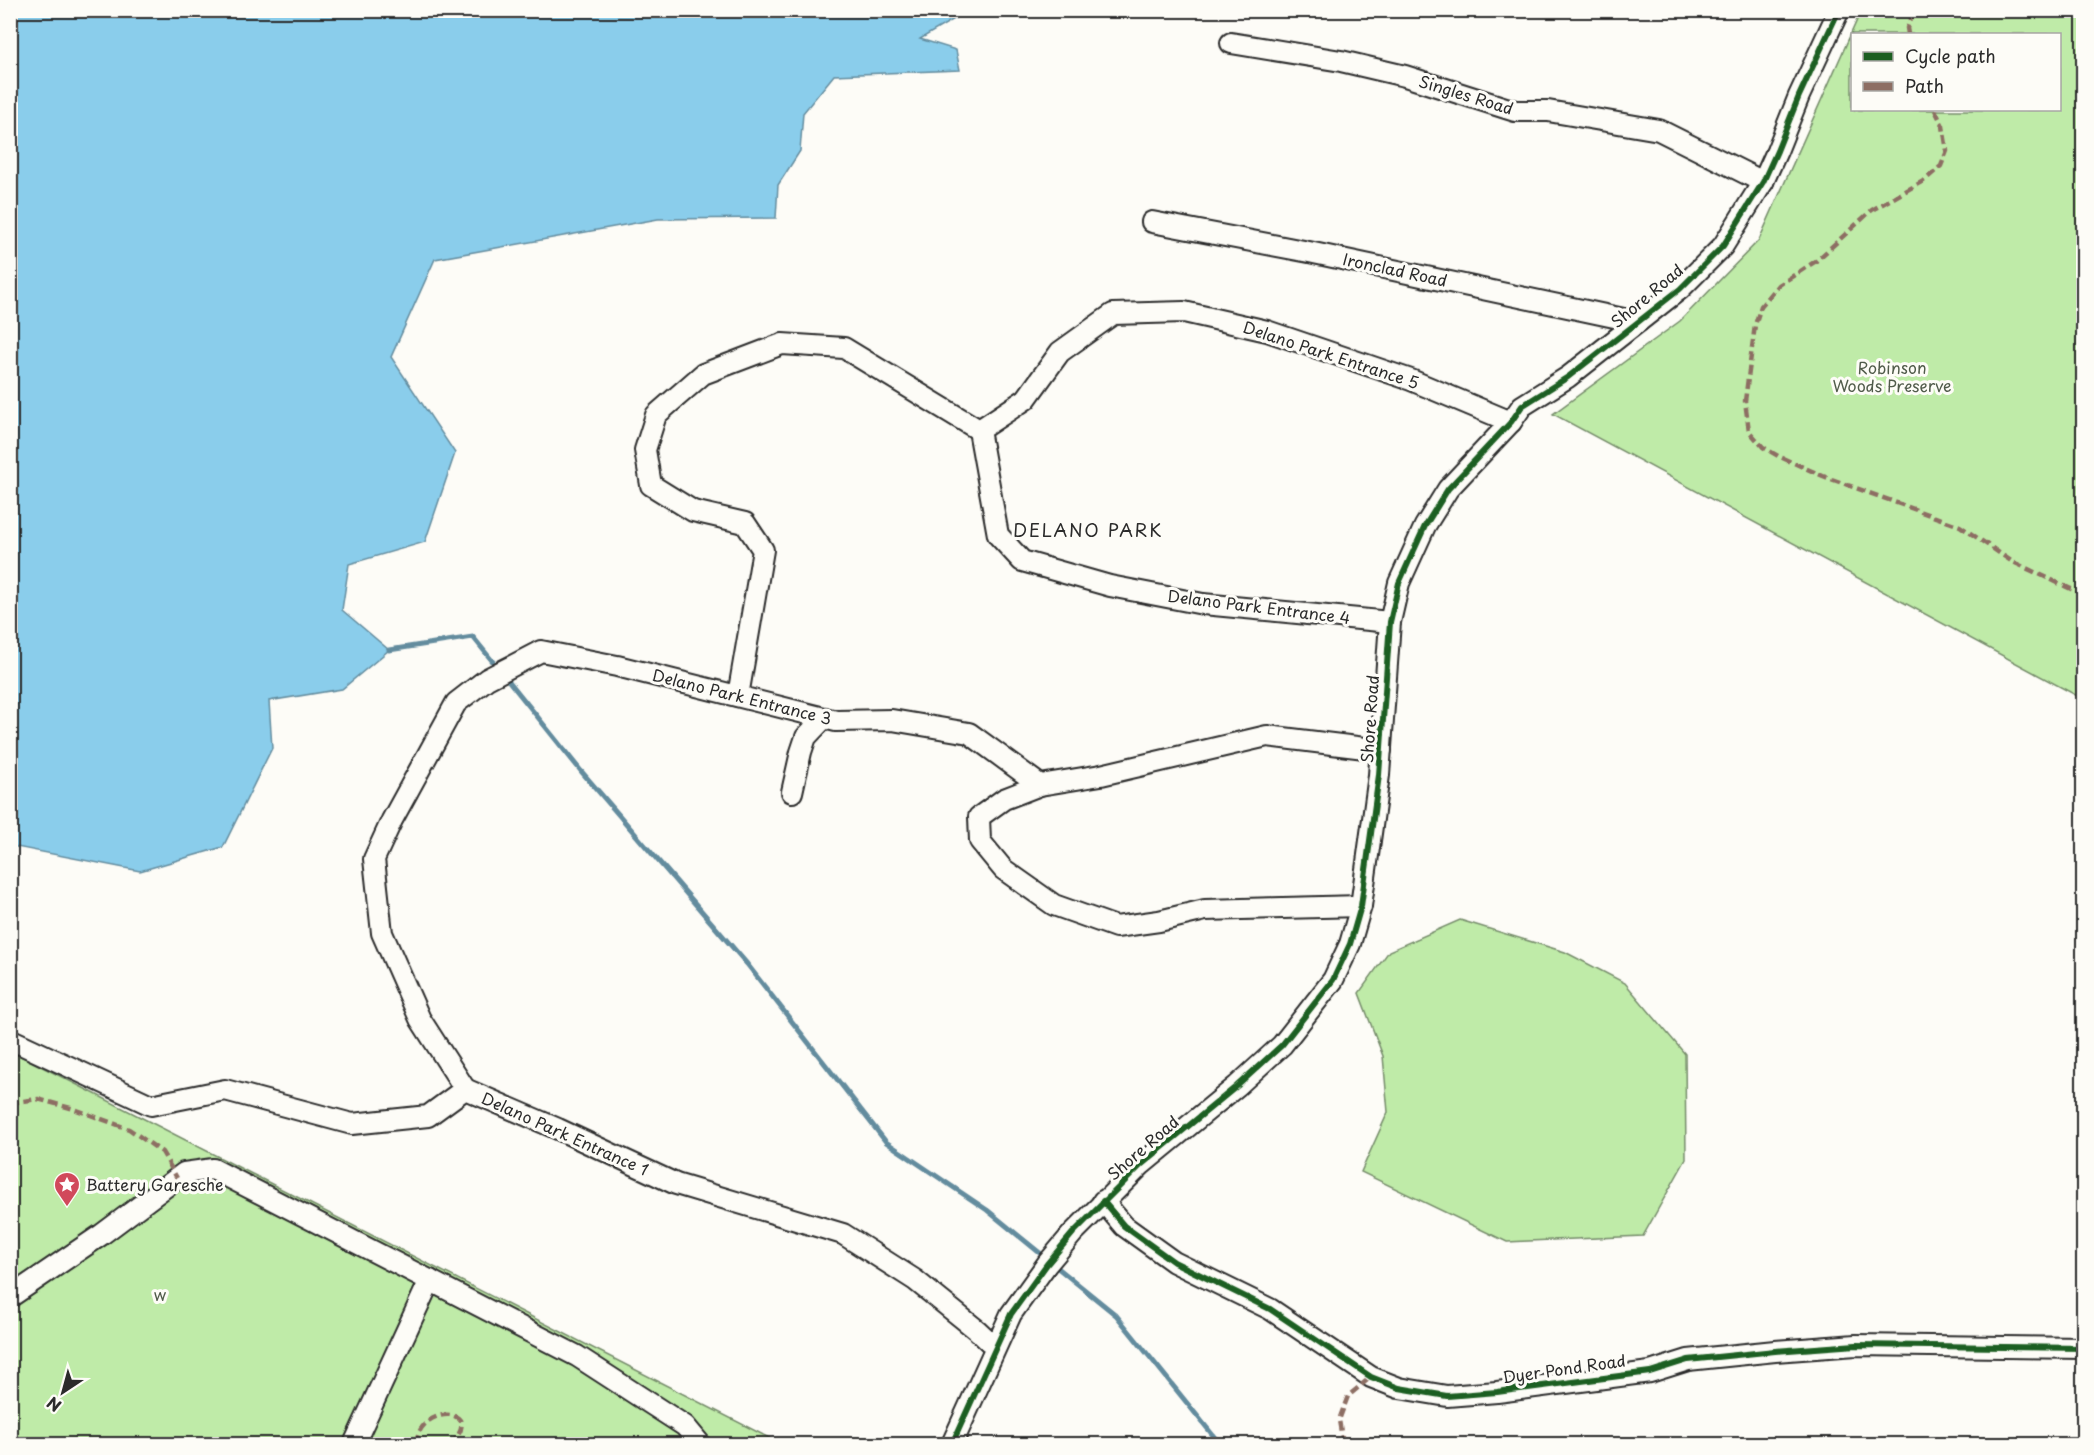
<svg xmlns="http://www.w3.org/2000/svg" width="2094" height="1455" font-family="'Playpen Sans',sans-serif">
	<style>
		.green { fill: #bfeba8; stroke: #758b6a; stroke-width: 1.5; fill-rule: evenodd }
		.water { fill: #8acdeb; stroke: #648c9e; stroke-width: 1.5 }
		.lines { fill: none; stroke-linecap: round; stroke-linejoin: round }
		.stream { stroke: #648c9e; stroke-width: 5 }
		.minor-casing { stroke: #2b2b2b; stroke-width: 24 }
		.minor { stroke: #fdfcf7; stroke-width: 20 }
		.quiet { stroke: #8d6e63; stroke-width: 4.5; stroke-dasharray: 9 4.5; stroke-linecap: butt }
		.cycleway-casing { stroke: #fdfcf7; stroke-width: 10 }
		.cycleway { stroke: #1b5e20; stroke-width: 6 }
		.labels { text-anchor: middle; stroke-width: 6; stroke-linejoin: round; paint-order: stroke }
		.street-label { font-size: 16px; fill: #2b2b2b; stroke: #fdfcf7 }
		.park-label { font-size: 16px; fill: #505b4a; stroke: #fdfcf7 }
		.poi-label { font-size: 16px; fill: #2b2b2b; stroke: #fdfcf7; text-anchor: start }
		.neighbourhood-label { font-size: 18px; letter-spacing: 1.5px; fill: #2b2b2b; stroke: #fdfcf7 }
	</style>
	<rect width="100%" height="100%" fill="#fdfcf7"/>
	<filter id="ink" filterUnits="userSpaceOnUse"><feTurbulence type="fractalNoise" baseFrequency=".0167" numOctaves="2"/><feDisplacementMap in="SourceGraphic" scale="12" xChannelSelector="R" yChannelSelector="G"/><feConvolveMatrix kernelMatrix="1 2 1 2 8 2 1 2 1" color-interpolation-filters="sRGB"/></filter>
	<g filter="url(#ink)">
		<g class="green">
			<path d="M1861 11H2083V699L1553 414 1680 321 1759 240ZM1852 34H2060V110H1852Z"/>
			<polygon points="1460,920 1565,952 1625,983 1685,1054 1686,1159 1643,1236 1507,1242 1361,1172 1388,1112 1383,1056 1359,993 1389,951"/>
			<polygon points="11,1051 781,1444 11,1444"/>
		</g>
		<polygon class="water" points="10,11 11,10 968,11 920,39 956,50 960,70 834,75 803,113 800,151 778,185 776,218 658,219 435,259 391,357 455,453 425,542 349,564 342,610 389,650 342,689 269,701 272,748 223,847 140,871 11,846"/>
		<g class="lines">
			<g class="stream">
				<polyline points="389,650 473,637 498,668"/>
				<polyline points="504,675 581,771 747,964 886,1142 987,1210 1046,1258"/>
				<polyline points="1053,1264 1116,1315 1220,1444"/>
			</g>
			<defs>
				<g id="minor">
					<polyline points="1231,43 1341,61 1405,76 1515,111 1548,111 1659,130 1763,182"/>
					<polyline points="1152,222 1309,252 1638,322"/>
					<polyline points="979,430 998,535 1022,561 1110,586 1203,604 1390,622"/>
					<polyline points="738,696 763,550 745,523 693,511 651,485 645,450 656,415 703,374 782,344 844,348 979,430 1026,399 1060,352 1113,314 1184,312 1267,331 1411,380 1511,422"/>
					<polyline points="1040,785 1004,799 979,817 980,841 1003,869 1054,905 1116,927 1159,921 1205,910 1361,906"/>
					<polyline points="792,792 801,752 806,737 824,718"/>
					<polyline points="10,1039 151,1105 225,1090 352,1124 428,1116 465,1089 558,1129 676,1184 843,1234 915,1280 977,1330 995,1347"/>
					<polyline points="465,1089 420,1019 382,933 374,859 392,820 456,703 487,679 541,651 617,666 836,721 892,720 969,733 1040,785 1101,775 1267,736 1381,750"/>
					<polyline points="1103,1201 1124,1226 1174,1262 1270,1309 1371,1377 1399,1388 1447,1396 1497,1392 1650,1372 1688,1360 1775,1351 1856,1345 2084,1348"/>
					<polyline points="10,1297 101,1235 184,1173 213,1169 577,1356 685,1426 700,1444"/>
					<polyline points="354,1444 430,1280"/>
					<polyline points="952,1444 1011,1314 1047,1264 1073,1233 1141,1165 1237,1086 1282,1045 1333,980 1350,944 1361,906 1379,775 1390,622 1399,583 1425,526 1448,489 1511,422 1522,406 1568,377 1680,289 1723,246 1763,182 1777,151 1799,96 1839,10"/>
				</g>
			</defs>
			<use href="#minor" class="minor-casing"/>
			<use href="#minor" class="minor"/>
			<g class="quiet">
				<polyline points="1908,34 1907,28 1914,10"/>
				<polyline points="1935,110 1943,126 1947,151 1941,166 1925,180 1872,210 1816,261 1779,285 1761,306 1755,325 1745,401 1749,431 1763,447 1778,456 1823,476 1960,526 2011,561 2071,589 2084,593"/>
				<polyline points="10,1103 38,1099 74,1109 129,1129 162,1152 177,1178"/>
				<path d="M416 1444C419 1403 487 1407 451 1444"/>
				<polyline points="1343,1444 1339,1420 1348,1396 1371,1377"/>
			</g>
			<defs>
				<g id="cycleway">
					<polyline points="1103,1201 1124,1226 1174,1262 1270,1309 1371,1377 1399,1388 1447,1396 1497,1392 1650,1372 1688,1360 1775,1351 1856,1345 2084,1348"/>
					<polyline points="952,1444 1011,1314 1047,1264 1073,1233 1141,1165 1237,1086 1282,1045 1333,980 1350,944 1361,906 1379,775 1390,622 1399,583 1425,526 1448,489 1511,422 1522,406 1568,377 1680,289 1723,246 1763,182 1777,151 1799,96 1839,10"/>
				</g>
			</defs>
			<use href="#cycleway" class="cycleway-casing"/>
			<use href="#cycleway" class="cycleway"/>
		</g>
	</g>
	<defs>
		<symbol id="sight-pin" viewBox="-11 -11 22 30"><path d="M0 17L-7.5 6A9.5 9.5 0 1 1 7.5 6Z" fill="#d1495b" stroke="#fdfcf7"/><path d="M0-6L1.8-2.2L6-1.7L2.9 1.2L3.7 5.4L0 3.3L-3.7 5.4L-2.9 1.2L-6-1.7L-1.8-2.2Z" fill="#fff"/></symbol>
	</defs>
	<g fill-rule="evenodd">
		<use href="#sight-pin" x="52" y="1170" width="30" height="40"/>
	</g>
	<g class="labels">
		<g class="street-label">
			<text transform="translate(1466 95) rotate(17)" y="6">Singles Road</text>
			<text transform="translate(1395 270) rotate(12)" y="6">Ironclad Road</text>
			<text transform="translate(1647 296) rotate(-40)" y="6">Shore Road</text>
			<text transform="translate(1331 355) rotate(18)" y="6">Delano Park Entrance 5</text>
			<text transform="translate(1259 607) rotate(7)" y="6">Delano Park Entrance 4</text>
			<text transform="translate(742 697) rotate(14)" y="6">Delano Park Entrance 3</text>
			<text transform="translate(1370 719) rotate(-86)" y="6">Shore Road</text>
			<text transform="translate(565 1134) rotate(24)" y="6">Delano Park Entrance 1</text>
			<text transform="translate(1143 1148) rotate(-41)" y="6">Shore Road</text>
			<text transform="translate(1564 1369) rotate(-8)" y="6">Dyer Pond Road</text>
		</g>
		<g class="park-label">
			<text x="1892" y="374">Robinson<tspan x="1892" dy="18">Woods Preserve</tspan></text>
			<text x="160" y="1301">w</text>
		</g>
		<g class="poi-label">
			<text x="86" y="1191">Battery Garesche</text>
		</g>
		<g class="neighbourhood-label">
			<text x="1088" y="537">DELANO PARK</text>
		</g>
	</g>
	<rect width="2094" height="1455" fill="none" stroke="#fdfcf7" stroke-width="36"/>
	<rect x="18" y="18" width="2058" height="1419" fill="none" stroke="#2b2b2b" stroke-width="2" filter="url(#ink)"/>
	<rect x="1851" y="33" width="210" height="78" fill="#fdfcf7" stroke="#a9a8a5" stroke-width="1.5"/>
	<rect x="1863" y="52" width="30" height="9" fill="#1b5e20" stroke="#a9a8a5" stroke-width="1.5"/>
	<text x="1905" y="63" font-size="18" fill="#2b2b2b">Cycle path</text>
	<rect x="1863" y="82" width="30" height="9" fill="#8d6e63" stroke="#a9a8a5" stroke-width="1.5"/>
	<text x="1905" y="93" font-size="18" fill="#2b2b2b">Path</text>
	<g transform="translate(63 1392) rotate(216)" stroke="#fdfcf7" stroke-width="4.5" paint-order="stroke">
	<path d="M0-4.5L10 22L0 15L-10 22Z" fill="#2b2b2b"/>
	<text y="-9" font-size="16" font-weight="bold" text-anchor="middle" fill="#2b2b2b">N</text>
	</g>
</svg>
